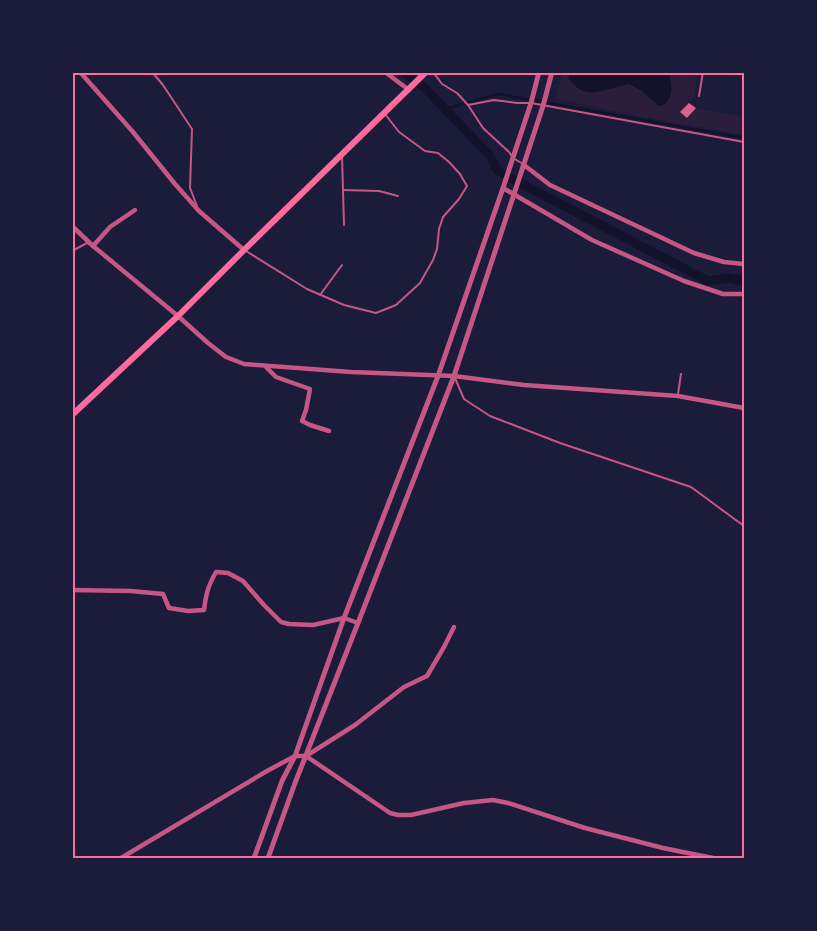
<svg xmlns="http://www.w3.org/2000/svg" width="817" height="931" font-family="'Nunito Sans',sans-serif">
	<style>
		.green { fill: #2a1e3b }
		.water { fill: #12122b }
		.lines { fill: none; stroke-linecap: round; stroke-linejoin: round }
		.stream { stroke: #12122b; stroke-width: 2.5 }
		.canal { stroke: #12122b; stroke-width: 9 }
		.building { fill: #dd5f8e }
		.service { stroke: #c65784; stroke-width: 2 }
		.minor { stroke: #c65784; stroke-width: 4.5 }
		.tertiary { stroke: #c65784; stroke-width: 5 }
		.primary { stroke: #ff6b9d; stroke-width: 6 }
		.neatline { fill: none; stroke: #ff6b9d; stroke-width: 2 }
	</style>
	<rect width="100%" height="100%" fill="#1b1b3a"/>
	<polygon class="green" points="562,73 698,73 694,97 681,113 687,118 696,108 744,117 744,135 669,122 556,99"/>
	<path class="water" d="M570 73V72L673 73 670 76C672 88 673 94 665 104L659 106 642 91 629 84C623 86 616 87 610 89 590 94 582 96 568 78Z"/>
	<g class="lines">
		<polyline class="stream" points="445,109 498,94 744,138"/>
		<polyline class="canal" points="404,72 425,88 490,156 497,170 507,176 708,281 729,278 744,281"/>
	</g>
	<polygon class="building" points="689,103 696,108 687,118 680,112"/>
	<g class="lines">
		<g class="service">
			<polyline points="152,72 163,85 192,129 190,188 197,206"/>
			<polyline points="433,72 442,84 457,93 468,105 483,128 509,152 513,158 523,164"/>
			<polyline points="699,96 703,72"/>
			<polyline points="468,105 494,100 517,103 531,103 744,142"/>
			<polyline points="342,156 344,225"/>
			<polyline points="343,190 379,191 398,196"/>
			<polyline points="72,251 87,243 89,244"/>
			<polyline points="246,251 307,289 344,305 376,313 396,305 420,283 433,260 437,249 439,229 443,217 459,199 467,186 460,174 449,162 438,153 425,151 399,132 385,114"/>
			<polyline points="320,295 342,265"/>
			<polyline points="455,378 464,399 490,416 560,443 691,487 744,526"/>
			<polyline points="678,394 681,374"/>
		</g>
		<g class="minor">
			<polyline points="80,72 133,132 175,184 199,211 244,250"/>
			<polyline points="385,72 409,90"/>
			<polyline points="524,165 550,185 694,253 724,262 744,264"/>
			<polyline points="503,188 592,240 684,281 723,294 744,294"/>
			<polyline points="72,226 93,246 178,316 208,343 226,357 244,364 351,372 454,376 524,385 678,396 744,408"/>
			<polyline points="93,246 110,227 135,210"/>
			<polyline points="266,367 276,377 310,389 306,410 302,421 310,425 329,431"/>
			<path d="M72 590 131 591 163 594 169 608 188 611 204 610C206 594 208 586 216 572L228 573 243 581 264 605 281 622 289 624 313 625 344 618 358 623"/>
			<polyline points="306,756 355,725 404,687 427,676 444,647 454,627"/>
			<polyline points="121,858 267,771 295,756 306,756 390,813 398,815 411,815 464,803 493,800 508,803 585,828 663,848 713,858"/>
		</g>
		<g class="tertiary">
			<polyline points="254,858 282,781 295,756 344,618 438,376 503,188 531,103 539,72"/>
			<polyline points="268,858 295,783 358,623 454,376 543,106 552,72"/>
		</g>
		<polyline class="primary" points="72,415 178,316 244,250 426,72"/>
	</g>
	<rect width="817" height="931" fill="none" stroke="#1b1b3a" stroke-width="148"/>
	<rect x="74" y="74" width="669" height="783" class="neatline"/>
</svg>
